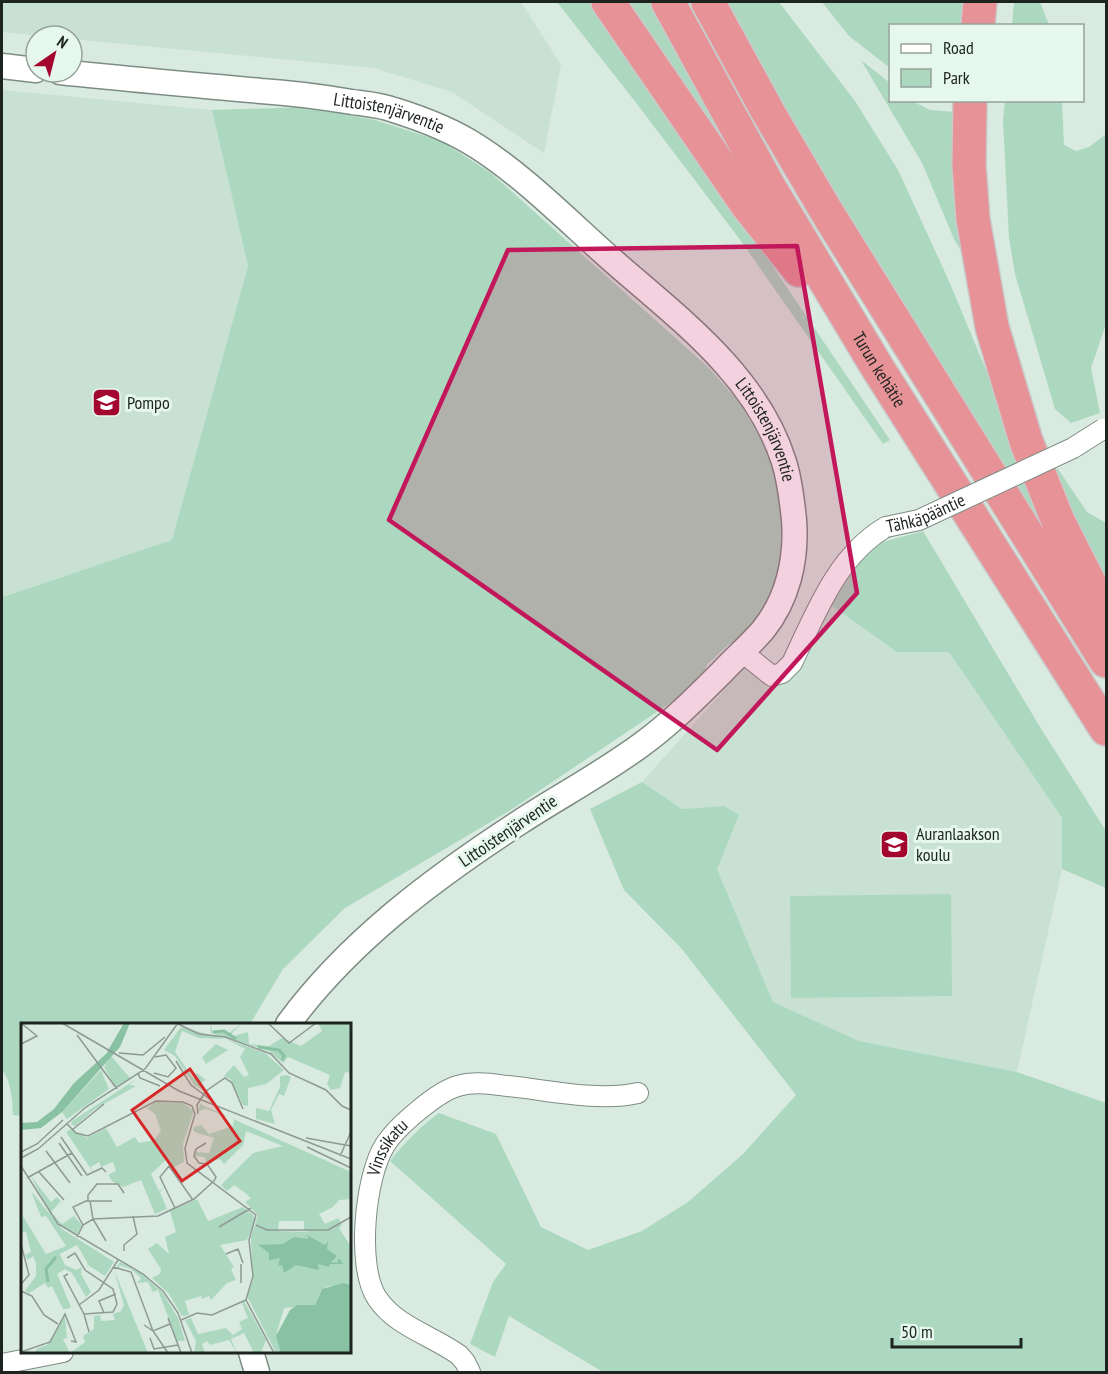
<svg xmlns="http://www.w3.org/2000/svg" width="1108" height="1374" font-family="'PT Sans Narrow',sans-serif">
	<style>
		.built { fill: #c8e1d3 }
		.green { fill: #add8c0 }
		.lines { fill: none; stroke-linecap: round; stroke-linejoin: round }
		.minor-casing { stroke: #7e8d84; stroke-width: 22 }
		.tertiary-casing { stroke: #7e8d84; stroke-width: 27 }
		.trunk-casing { stroke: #c9cac9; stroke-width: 36 }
		.minor { stroke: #fff; stroke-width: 20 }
		.tertiary { stroke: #fff; stroke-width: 24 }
		.trunk { stroke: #e69297; stroke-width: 33 }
		.minor-bridge-casing { stroke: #7e8d84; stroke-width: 22; stroke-linecap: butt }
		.minor-bridge { stroke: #fff; stroke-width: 20 }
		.marked { fill: #c2185b; fill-opacity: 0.2; stroke: #c2185b; stroke-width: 4.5; stroke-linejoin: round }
		.labels { text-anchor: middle; stroke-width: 6; stroke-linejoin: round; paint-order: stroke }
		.street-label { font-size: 18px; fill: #1d231f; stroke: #e6f7ed }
		.poi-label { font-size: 18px; fill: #1d231f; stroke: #e6f7ed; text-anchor: start }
		.inset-river { fill: none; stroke: #88c2a2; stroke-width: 3 }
		.inset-road { fill: none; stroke: #8e9a93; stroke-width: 1.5 }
		.view { fill: #d62828; fill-opacity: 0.15; stroke: #d62828; stroke-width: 3 }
		.inset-edge { fill: none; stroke: #1d231f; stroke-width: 3 }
	</style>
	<rect width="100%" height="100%" fill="#d9eae0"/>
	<g class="built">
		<polygon points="2,2 521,2 561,65 544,153 452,92 374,68 72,39 72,36 43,36 2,32"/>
		<polygon points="2,90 212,110 248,266 172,541 6,596 2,594"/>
		<polygon points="831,605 897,652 949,652 1062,818 1062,869 1017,1072 859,1041 773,1002 717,869 724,806 682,809 642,782 745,667 773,685 788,681"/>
	</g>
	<g class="green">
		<polygon points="557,2 594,2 890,440 883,444 741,241 637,104"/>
		<polygon points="618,2 653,2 759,201"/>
		<polygon points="724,2 779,2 855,101 898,170 949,281 996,394 1092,608 854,231"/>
		<polygon points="822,2 965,2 962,25 890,26 890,68 849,36"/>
		<polygon points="1014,2 1040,2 1049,25 1012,25"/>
		<polygon points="861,60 890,83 890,100 912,101 930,110 955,112 971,268 954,239 922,163"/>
		<polygon points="1005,101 1062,101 1064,145 1076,151 1089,147 1106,134 1106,324 1091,368 1100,413 1071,423 1055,409 1015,274 1009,238 1003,120"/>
		<path d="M307 107 375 120 441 141 491 173 709 368 739 402 762 440 779 485 781 529 780 570 765 611 739 639 728 645 707 665 700 683 509 811 345 908 283 969 250 1024H22V1116L13 1115C12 1099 12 1083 2 1070V594L6 596 172 540 248 266 212 110Z"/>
		<polygon points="1058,469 1087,512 1106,523 1106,584 1046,472"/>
		<polygon points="923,531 1040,727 1106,831 1106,888 1062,869 1062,818 949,652 897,652 831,605 860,560 883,542"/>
		<path d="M642 782 682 809 724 806 739 815 717 869 773 1002 859 1041 1017 1072 1106 1103V1372H603L509 1316 495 1357 470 1344 493 1282 506 1264 390 1161C405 1142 420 1127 439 1113L496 1134 541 1227 588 1250 642 1231 688 1202 743 1154 796 1095 681 948 624 890 590 809Z"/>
		<polygon points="951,894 952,996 791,998 790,896"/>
	</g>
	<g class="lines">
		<defs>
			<g id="minor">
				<path d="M742 652 772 676 782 673 792 663C815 615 837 555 886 527"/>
				<polyline points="2,1364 63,1352"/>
				<path id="s1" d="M470 1372 465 1362 459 1355C433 1336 395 1326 377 1298 356 1267 365 1176 385 1145 396 1127 438 1091 458 1086 474 1081 491 1084 508 1086 548 1090 599 1102 638 1093"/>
			</g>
			<g id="tertiary">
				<polyline points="2,66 36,70"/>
				<path id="s2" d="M60 72C127 79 194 85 261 91 292 93 322 97 352 102 366 104 381 105 394 110 423 119 452 130 478 147 525 177 570 223 612 260 678 318 757 375 784 462 790 481 792 500 794 520 797 559 788 599 763 630 750 645 735 658 722 672 696 698 670 724 641 745 603 773 560 796 520 822 434 878 349 941 288 1024"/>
				<polyline points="251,1352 257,1372"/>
			</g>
			<g id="trunk">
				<polyline points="608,2 747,205 799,270"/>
				<path id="s3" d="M668 2 768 185 877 367 1106 729"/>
				<polyline points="708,2 768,112 828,214 1106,661"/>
				<polyline points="978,26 980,2"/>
				<polyline points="970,100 969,165 973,219 992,327 1026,441 1058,521 1106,616"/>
			</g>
		</defs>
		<use href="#minor" class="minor-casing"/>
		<use href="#tertiary" class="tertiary-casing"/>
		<use href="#trunk" class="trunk-casing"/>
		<use href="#minor" class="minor"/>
		<use href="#tertiary" class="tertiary"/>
		<use href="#trunk" class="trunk"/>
		<defs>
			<g id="minor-bridge">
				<path id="s4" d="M886 527 919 520 1073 448 1103 429"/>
			</g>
		</defs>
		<use href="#minor-bridge" class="minor-bridge-casing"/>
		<use href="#minor-bridge" class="minor-bridge"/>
	</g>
	<path class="marked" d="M797 246 857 593 717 750 389 520 508 250Z"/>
	<defs>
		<symbol id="school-square" viewBox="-11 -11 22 22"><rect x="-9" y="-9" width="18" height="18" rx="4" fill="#a3062f" stroke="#e6f7ed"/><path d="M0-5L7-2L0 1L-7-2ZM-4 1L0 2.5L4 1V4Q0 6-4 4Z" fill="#fff"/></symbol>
	</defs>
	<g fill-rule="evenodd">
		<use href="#school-square" x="90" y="386" width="33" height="33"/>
		<use href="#school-square" x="878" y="828" width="33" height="33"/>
	</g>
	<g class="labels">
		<g class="street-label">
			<text dy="6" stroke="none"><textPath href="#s2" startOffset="332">Littoistenjärventie</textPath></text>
			<text dy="6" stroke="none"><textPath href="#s3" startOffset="424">Turun kehätie</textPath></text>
			<text dy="6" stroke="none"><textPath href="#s2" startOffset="836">Littoistenjärventie</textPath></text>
			<text dy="6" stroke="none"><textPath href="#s4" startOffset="42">Tähkäpääntie</textPath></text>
			<text transform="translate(508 831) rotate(-34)" y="6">Littoistenjärventie</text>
			<text dy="6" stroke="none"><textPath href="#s1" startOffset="278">Vinssikatu</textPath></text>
		</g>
		<g class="poi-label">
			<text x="127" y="409">Pompo</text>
			<text x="916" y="840">Auranlaakson<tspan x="916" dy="21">koulu</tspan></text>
		</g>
	</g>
	<g transform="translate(21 1023)">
		<rect width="330" height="330" fill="#d9eae0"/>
		<path d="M189 0 192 9 208 10 221 0 211 10 212 13 227 9 228 21 248 23 261 15 280 23 301 8 297 0H330V50L324 49 319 65 310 67 306 61 309 52 267 34 262 40 248 28 190 10ZM160 4 208 17 244 30 263 47 245 61 227 65V83L222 82 209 56 203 53 213 42 223 54 228 52 219 34 224 26 205 16 178 15 161 8 154 29 172 55 176 50 185 57 180 60 184 68 173 62 154 33 143 27ZM195 21 207 27 185 41 181 34ZM90 33 109 55 94 64 83 44ZM80 47 88 66 46 96 41 89ZM266 52 270 54 263 73 258 71 250 87 254 101 235 96V85L248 88 259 64V53ZM117 55 108 62 115 63 74 86 54 103 50 101 51 98ZM135 79 162 80 173 88 162 121 163 139 153 144 145 137 130 151 138 168 143 165 139 169 146 186 134 191 120 157 102 164 92 159 87 152 95 148 92 139 80 144 78 139 70 144 72 149 45 109 50 106 66 115 85 105 96 124 114 114 118 120 133 117 140 108 134 91 126 85ZM179 81 330 149V176L318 177 312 184 298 191 304 201 317 195 321 202 318 205 330 224V262L307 263 300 267 294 282 263 285 256 309 260 330H255L226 273 232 257 230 214 237 192 224 179 230 175 223 169 213 162 206 168 200 162 232 130 262 123 225 108 222 122 203 141 199 136 185 140 184 134 174 133 175 129 188 130 193 115 176 110 172 107 173 104 180 102 188 111 212 103 213 96 185 86 177 88ZM258 198H283V208L290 209 257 208ZM10 153 30 179 36 174 40 178 30 189 41 201 53 193 61 202 56 211 41 203 29 191ZM10 168 41 206 93 239 84 253 67 242 64 246 67 241 56 222 39 231 44 242 55 247 61 244 60 251 70 269 65 274 51 250 44 246 36 251 50 284 46 286H42L31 263 27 265 24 260 8 270 4 268 15 253V241L12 233 7 237 4 232 10 229 5 209H0V190L25 231 45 223 25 193 20 194ZM176 176 187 198 222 184 233 193V201L226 217 199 222 213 244 210 246 215 257 206 260 190 277 188 273 181 276 180 273 164 278 168 292 161 293 148 271 131 255 139 251 140 246 127 226 136 220 148 231 144 214 155 209 149 188ZM99 239 121 251 141 269 157 295 164 318H156L137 267 132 269 127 259 116 260 120 255 110 246 98 242 99 246 95 245ZM93 247 127 330H15V326L26 322 44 293 46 315 42 316 49 330 64 319 62 313 73 306V293L79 292 80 298 94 297 92 291 100 288 103 282ZM223 278 245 317 240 330H233L223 310 210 316 216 330 208 317 189 322 186 318 181 321 184 330H173L175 318 164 297 170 295 177 311 205 305 212 312 221 306 218 299 227 295 221 280Z" fill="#add8c0" fill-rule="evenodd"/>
		<path d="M103 0H109L99 24 41 89 20 105 0 107V100L16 99 33 86 53 60 85 31ZM286 212 304 222 307 218 306 226 316 233 310 239 316 240 318 235 322 241H309L308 244 297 241 298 247 275 242 263 250 261 242 257 243 259 235 248 237V230L237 222 262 221 273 214 288 216ZM322 260 330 262V330H260L255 313 269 287 276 282H294L301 266Z" fill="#88c2a2"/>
		<path class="inset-river" d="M192 9 203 8 215 16M237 24 258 27 263 33 261 37M27 259 25 246 35 234"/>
		<path class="inset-road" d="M0 0 16 13 0 21M41 0 158 68 330 136M155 0 178 11 204 14 250 31 268 50 305 67 321 83 330 87M247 0 268 20 295 0M56 12 96 66M98 30 122 32 144 14M155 38 170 62 190 77M117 50 119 55 139 63M133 50 147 54 155 45 145 32 134 34M177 91 176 82 185 68 204 55 211 60 222 86M46 101 55 110 67 113 135 78 162 79 171 83 174 91 164 125 166 140 235 192 228 217 232 253 225 277 253 330M51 107 83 81M40 114 66 152 81 145 85 149M285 115 330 123M38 120 61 153M185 120 175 126 173 133 178 140 186 141 195 154 193 158M286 124 330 145M25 128 49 160M0 129 16 121 42 97M319 133 330 109M0 135 17 126 65 84 124 46 157 0M0 143 37 201 122 251 142 268 157 290 171 330M18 149 43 177M6 155 51 130M67 178V172L76 161H97L103 170M69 178 72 196 85 218M154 185 139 154 148 143 172 177M62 202 52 184 65 178H91M235 202 246 207H307L330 194M198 204 230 185M56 214 62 202 72 196 137 193 173 176 193 158M0 221 8 252 0 261M103 228V222L116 211 112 193M205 231 217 226 222 240M46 235 54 230 64 247 92 266 96 281 92 289 63 291 43 253 47 251M220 241V260M92 244 110 249 132 308 147 330M0 268 11 273 23 292 37 301M58 282 78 267 97 237M83 290 78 278 95 271M63 291 68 309M147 295 160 330M160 297 176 290 191 292 225 277M123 302 132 308 149 301M129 315 133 326 157 322M0 329 29 319 44 291 55 319 50 318"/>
		<path class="view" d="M169 46 219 118 161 158 111 87Z"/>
		<rect width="330" height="330" class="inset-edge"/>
	</g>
	<rect width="1108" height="1374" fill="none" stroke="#1d231f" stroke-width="6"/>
	<rect x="889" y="24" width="195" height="78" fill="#e6f7ed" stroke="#96a29b" stroke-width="1.5"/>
	<rect x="901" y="44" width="30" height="9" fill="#ffffff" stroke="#96a29b" stroke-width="1.5"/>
	<text x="943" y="54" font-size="18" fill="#1d231f">Road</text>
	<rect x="901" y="69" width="30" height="18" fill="#add8c0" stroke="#96a29b" stroke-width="1.5"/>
	<text x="943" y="84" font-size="18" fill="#1d231f">Park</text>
	<g transform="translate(54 54) rotate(35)"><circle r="28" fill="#e6f7ed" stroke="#96a29b" stroke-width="1.5"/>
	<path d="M0-4.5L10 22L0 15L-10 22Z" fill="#a3062f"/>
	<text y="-9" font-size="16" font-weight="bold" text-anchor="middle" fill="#1d231f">N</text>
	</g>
	<path d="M892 1338v9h129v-9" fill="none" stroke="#1d231f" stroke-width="3"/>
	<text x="901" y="1338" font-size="18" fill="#1d231f" stroke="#e6f7ed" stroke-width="4.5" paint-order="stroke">50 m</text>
</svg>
